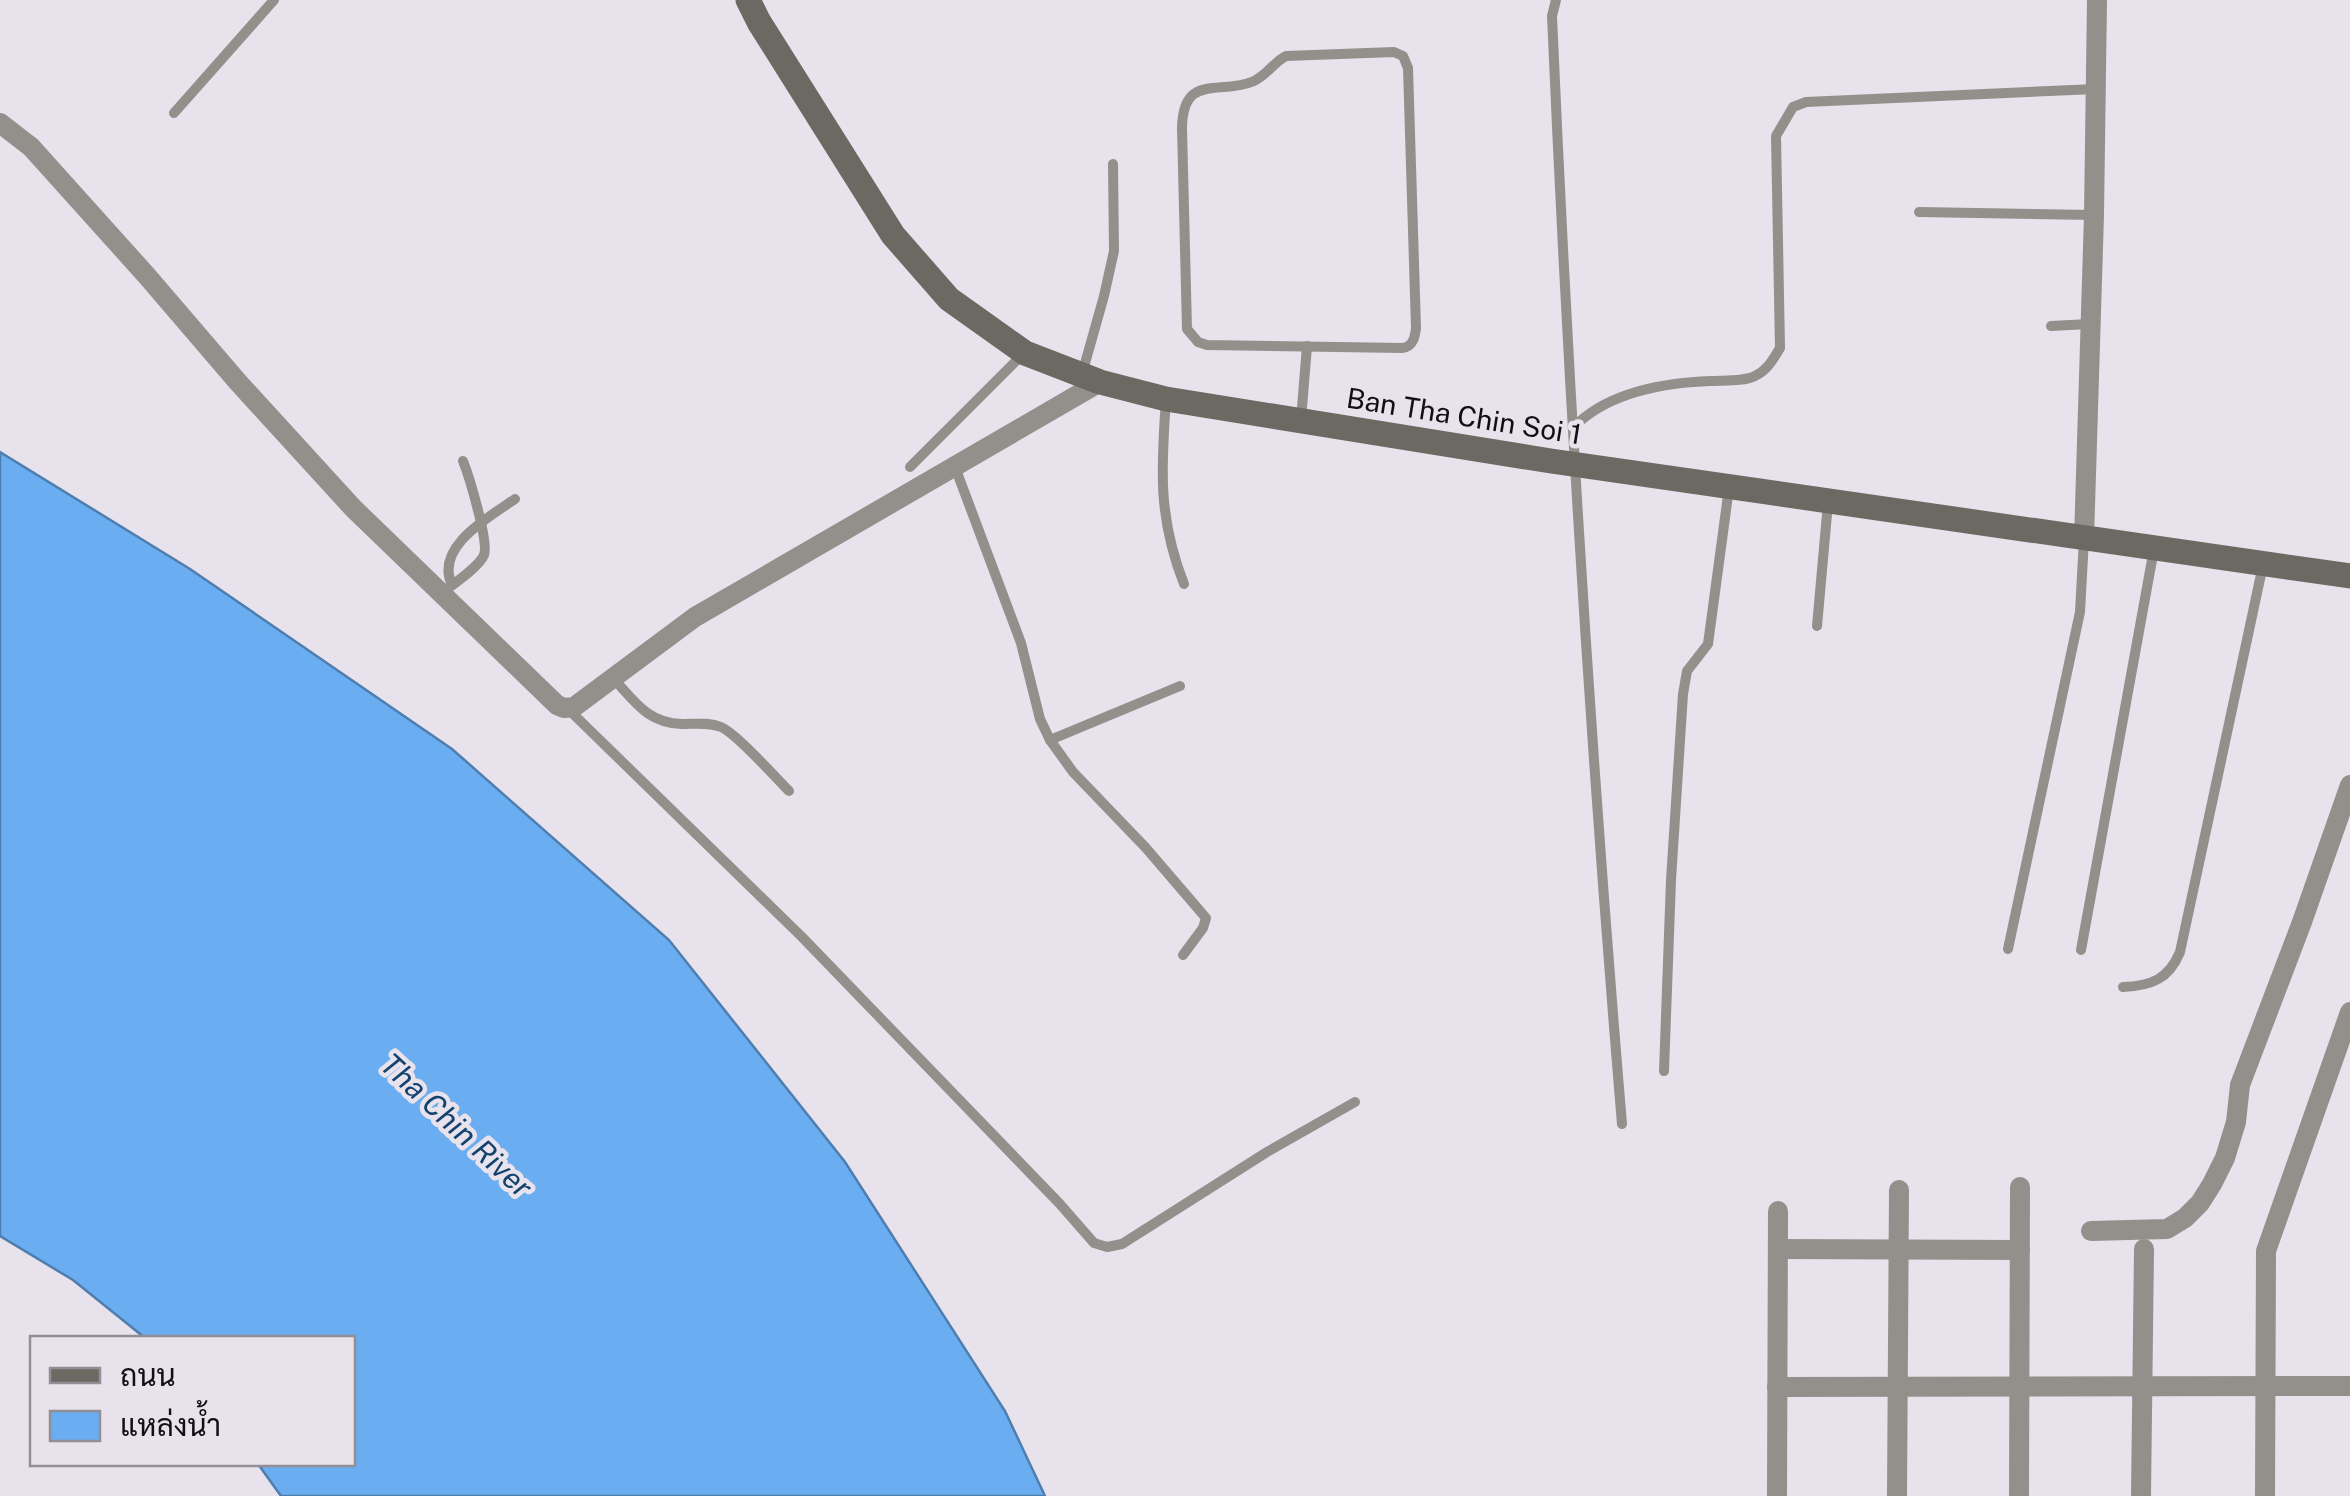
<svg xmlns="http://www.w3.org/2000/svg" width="2350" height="1496" font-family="'Public Sans',Sarabun,sans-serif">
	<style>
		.water { fill: #6aadf1; stroke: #4f7eae; stroke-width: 2.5 }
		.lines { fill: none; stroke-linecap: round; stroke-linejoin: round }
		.lane { stroke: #93908c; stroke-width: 10 }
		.street { stroke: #93908c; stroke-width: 20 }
		.secondary { stroke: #6c6862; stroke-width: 25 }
		.labels { text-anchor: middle; stroke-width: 9; stroke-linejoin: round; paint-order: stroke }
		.street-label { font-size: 28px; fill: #110f12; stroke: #e8e2ec }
		.water-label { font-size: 30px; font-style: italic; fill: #12426e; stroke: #e8e2ec }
	</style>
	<rect width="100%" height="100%" fill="#e8e2ec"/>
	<polygon class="water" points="0,452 190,569 452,749 669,940 845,1162 1005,1411 1045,1496 281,1496 258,1464 352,1464 352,1338 145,1338 73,1280 0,1236"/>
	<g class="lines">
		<g class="lane">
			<path d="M1556 0 1552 16C1568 386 1591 755 1622 1124"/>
			<path d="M1394 52 1403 56 1408 68 1416 328C1415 337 1413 347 1402 348L1207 345 1198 342 1187 329 1182 128C1183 72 1220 96 1254 81 1267 75 1274 62 1286 56Z"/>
			<polyline points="174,113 274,0"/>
			<polyline points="1919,212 2093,215"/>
			<polyline points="2051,326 2089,324"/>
			<polyline points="1082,374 1104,296 1114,251 1113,164"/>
			<path d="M1166 400C1161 469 1158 518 1184 584"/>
			<polyline points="1301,420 1307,346"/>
			<path d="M1573 428C1606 393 1663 383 1709 381 1723 380 1743 382 1755 376 1768 370 1773 359 1780 348L1776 136 1793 107 1806 102 2096 89"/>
			<polyline points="910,467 1024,353"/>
			<polyline points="955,467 1021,643 1040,719 1050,740 1073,772 1146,848 1206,918 1203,928 1183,955"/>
			<path d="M452 585C434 547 489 517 515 499"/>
			<path d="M442 593C452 585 479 567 484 555 489 542 469 476 463 461"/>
			<polyline points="1817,626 1828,503"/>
			<path d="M614 679C635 702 648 723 682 724 695 724 709 722 721 727 737 734 774 776 789 791"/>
			<polyline points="568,709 802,937 1059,1203 1094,1243 1107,1247 1122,1244 1267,1152 1355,1102"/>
			<polyline points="1050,740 1180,686"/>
			<polyline points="2008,949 2080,612 2084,539"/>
			<polyline points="2081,950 2154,549"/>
			<path d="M2123 987C2151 986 2169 979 2180 952L2263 565"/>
			<polyline points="1664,1071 1671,880 1683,694 1687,671 1708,644 1729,488"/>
		</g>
		<g class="street">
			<polyline points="0,123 31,147 147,276 237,381 353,508 557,705 564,708 574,707 695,617 1100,382"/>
			<polyline points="2084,539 2094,215 2097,0"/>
			<polyline points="2091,1231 2167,1229 2185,1218 2200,1203 2212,1184 2225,1158 2236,1122 2240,1085 2302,922 2350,785"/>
			<polyline points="1778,1249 2020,1250"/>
			<polyline points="1777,1387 2350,1386"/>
			<polyline points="1777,1496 1778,1211"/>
			<polyline points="1897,1496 1899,1190"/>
			<polyline points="2019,1496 2020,1187"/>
			<polyline points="2141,1496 2144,1249"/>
			<polyline points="2265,1496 2266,1251 2350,1012"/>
		</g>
		<polyline class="secondary" points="748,0 759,22 893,235 949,299 1025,353 1100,382 1166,399 1551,461 2350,576"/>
	</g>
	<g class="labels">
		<g class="street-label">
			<text transform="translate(1464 416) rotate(9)" y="10">Ban Tha Chin Soi 1</text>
		</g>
		<g class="water-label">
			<text transform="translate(456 1126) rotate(43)" y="10">Tha Chin River</text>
		</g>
	</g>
	<rect x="30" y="1336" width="325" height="130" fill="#e8e2ec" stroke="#928e95" stroke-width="2.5"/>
	<rect x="50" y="1368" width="50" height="15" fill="#6c6862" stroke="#928e95" stroke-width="2.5"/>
	<text x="120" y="1386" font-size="30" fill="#110f12">ถนน</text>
	<rect x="50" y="1411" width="50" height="30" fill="#6aadf1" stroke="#928e95" stroke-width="2.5"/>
	<text x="120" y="1436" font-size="30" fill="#110f12">แหล่งน้ำ</text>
</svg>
